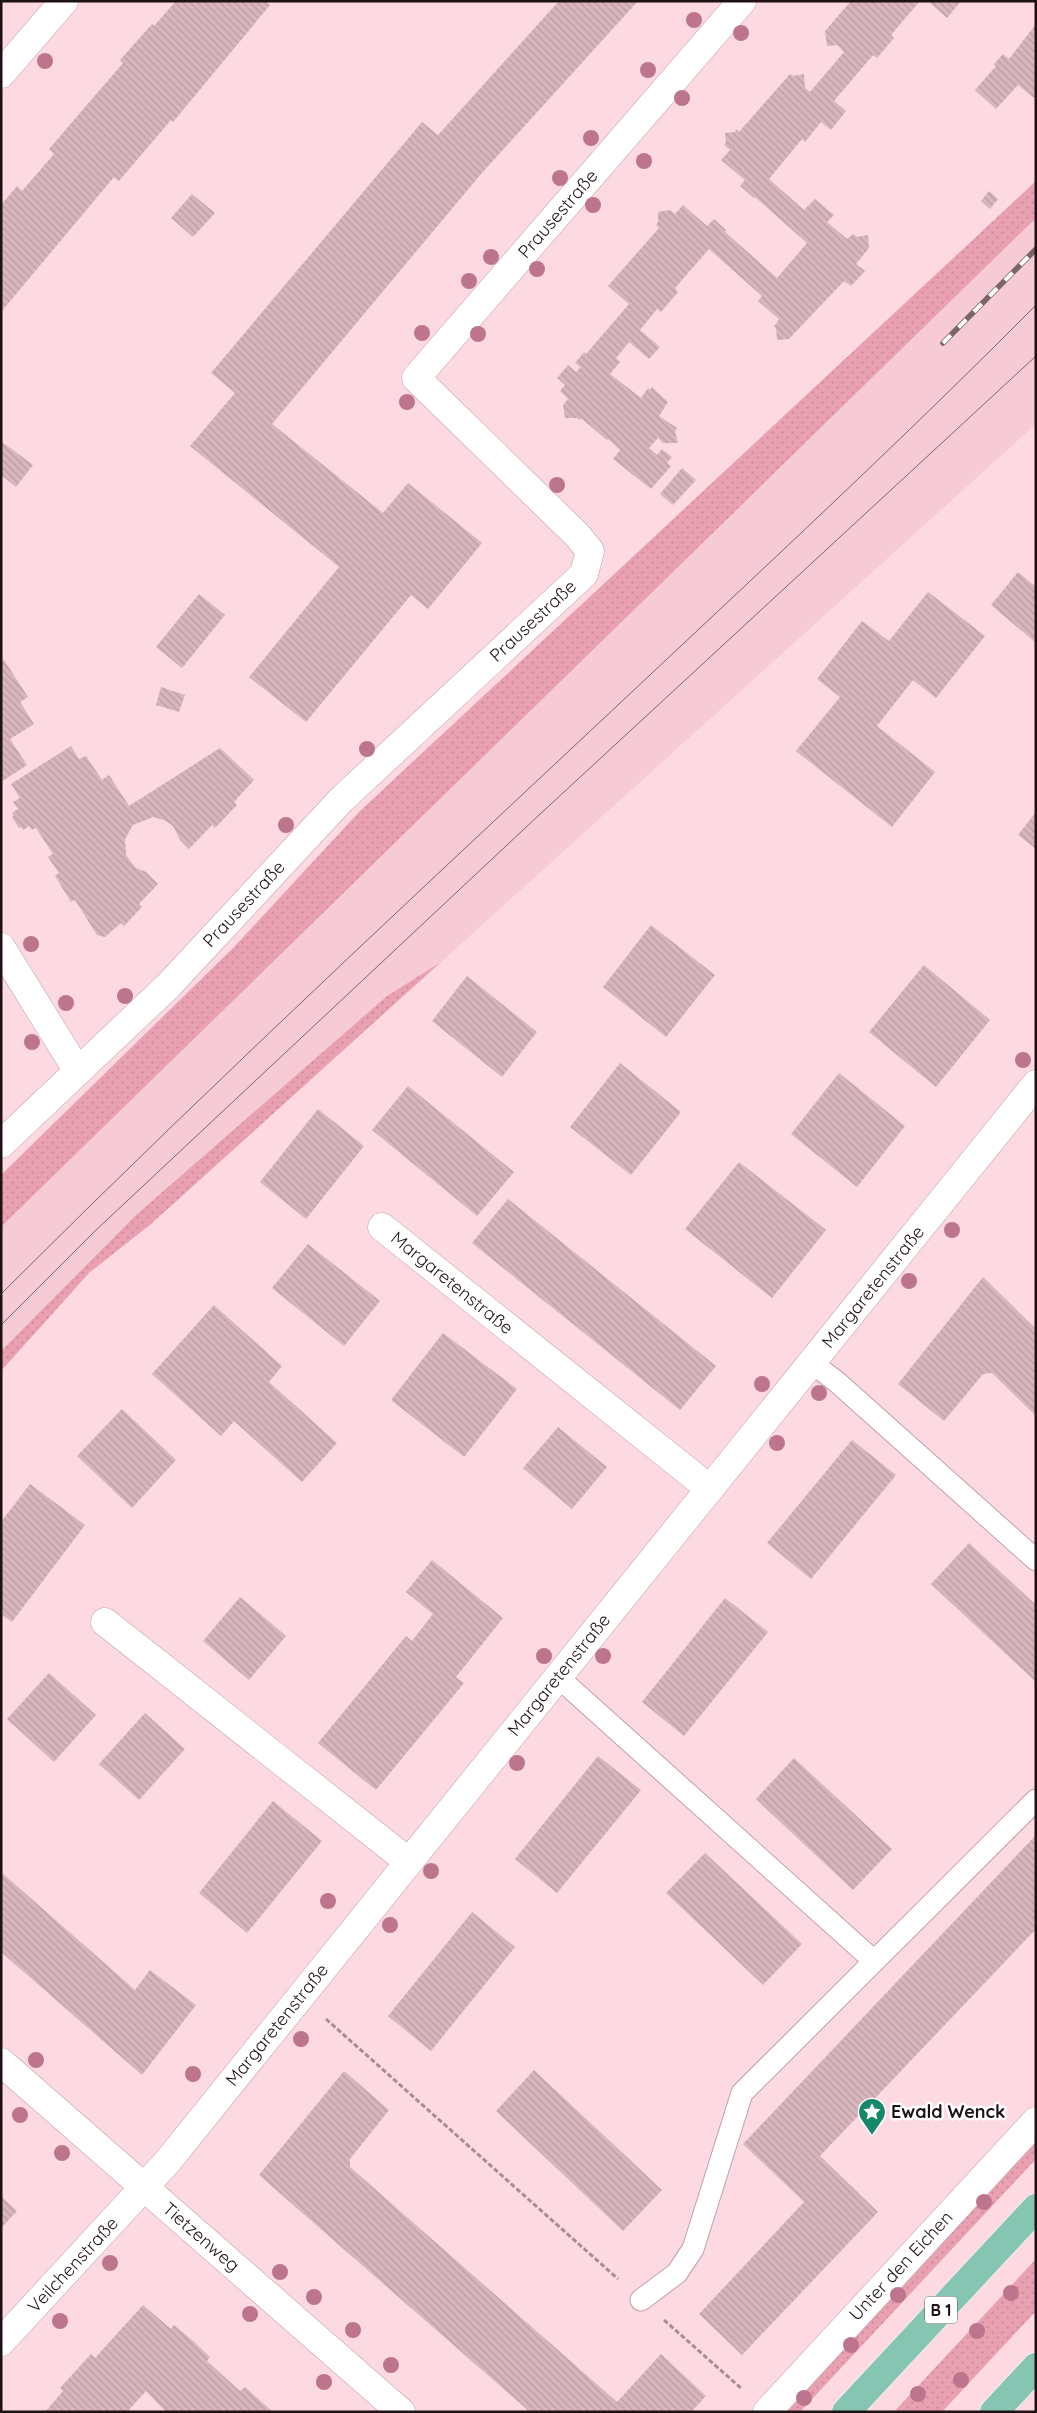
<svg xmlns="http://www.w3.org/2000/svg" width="1037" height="2413" font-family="Quicksand,sans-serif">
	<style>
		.built { fill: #f7cbd5 }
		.grass { fill: url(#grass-dots) }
		.building { fill: url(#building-back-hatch) }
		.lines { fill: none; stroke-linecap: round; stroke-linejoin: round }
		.service-casing { stroke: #c2a0a8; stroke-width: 23 }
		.minor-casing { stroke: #c2a0a8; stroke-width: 29 }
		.primary-casing { stroke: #fff; stroke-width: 29 }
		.path { stroke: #a98d93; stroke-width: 3; stroke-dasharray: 5 2.5; stroke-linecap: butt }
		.service { stroke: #fff; stroke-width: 21 }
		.minor { stroke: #fff; stroke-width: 28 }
		.primary { stroke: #85c5b1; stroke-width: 28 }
		.tram { stroke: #7c656a; stroke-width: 1 }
		.rail-casing { stroke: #7c656a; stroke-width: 5.5 }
		.rail { stroke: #fff; stroke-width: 4; stroke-dasharray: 11; stroke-linecap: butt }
		.tree { fill: #bd758d }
		.labels { text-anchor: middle; stroke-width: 5; stroke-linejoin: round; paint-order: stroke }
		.shield { fill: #fff; stroke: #62585a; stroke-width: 1 }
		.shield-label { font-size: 16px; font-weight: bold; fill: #1e1114 }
		.street-label { font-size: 18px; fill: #1e1114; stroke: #fff }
		.poi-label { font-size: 18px; font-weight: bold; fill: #1e1114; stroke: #fff; text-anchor: start }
	</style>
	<defs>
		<pattern id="grass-dots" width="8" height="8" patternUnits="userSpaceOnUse" patternTransform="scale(1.25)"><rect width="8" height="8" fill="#e9a1b2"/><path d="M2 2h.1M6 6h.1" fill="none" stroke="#c78a98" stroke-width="1.8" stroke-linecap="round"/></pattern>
		<pattern id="building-back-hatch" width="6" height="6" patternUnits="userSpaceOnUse" patternTransform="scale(1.25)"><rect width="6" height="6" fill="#d9b6be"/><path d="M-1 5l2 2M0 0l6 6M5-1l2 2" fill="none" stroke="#ba9ba2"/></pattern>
	</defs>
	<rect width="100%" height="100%" fill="#fdd9e1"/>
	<polygon class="built" points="1036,218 1036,424 441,962 387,996 136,1215 1,1351 1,1227"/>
	<g class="grass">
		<polygon points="1036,181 1036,218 1,1227 1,1175 234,947 360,811"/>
		<polygon points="441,962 151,1224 89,1273 1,1371 1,1351 136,1215 387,996"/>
		<polygon points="1036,2138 1036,2159 800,2412 788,2412 787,2409"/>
		<polygon points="1036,2259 1036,2311 942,2412 894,2412"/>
	</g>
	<g class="building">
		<polygon points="176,1 265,1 270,5 173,122 171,120 119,181 114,177 1,312 1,205 17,186 22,191 54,154 49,149 123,63 120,60 152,24 154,26"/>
		<polygon points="559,1 638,1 481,174 272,424 383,513 408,483 482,543 428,609 411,595 306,722 249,677 339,567 190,446 235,393 211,373 422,122 438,135"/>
		<polygon points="851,1 920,1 891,35 894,38 877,58 873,55 834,101 846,111 831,130 821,122 805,142 802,139 769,179 804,210 815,199 834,215 827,222 847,239 853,234 857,237 868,235 869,248 856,264 865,271 851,286 844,281 789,339 777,340 776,328 774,327 779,319 758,301 762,296 709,249 675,288 678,292 661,312 657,309 640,330 660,347 649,359 629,342 616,358 620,362 610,374 641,398 648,388 650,390 652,387 668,402 659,416 677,428 675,431 678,443 663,443 658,438 649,448 657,455 662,449 672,457 667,463 671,466 651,489 613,459 620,450 608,439 607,440 581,418 580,420 577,418 565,418 563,405 568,399 560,391 565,385 557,378 568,365 576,372 581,367 575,363 584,352 586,354 629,304 608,286 659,228 656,225 658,222 658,212 670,210 675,214 683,205 707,226 714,219 726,230 725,232 777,278 807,243 755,197 754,198 740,186 745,180 721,160 730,150 724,145 726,142 725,133 735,132 736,129 739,132 790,74 793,76 804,74 805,88 810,92 844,52 837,45 827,46 825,31"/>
		<polygon points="928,1 961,1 947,18"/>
		<polygon points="1036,24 1036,96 1034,98 1018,85 996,109 975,90 996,66 994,64 1003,54 1009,59"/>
		<polygon points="989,191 998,199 990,209 981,201"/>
		<polygon points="192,194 215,213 193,237 171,218"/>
		<polygon points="1,441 33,465 16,487 1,475"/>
		<polygon points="682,468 696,480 673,505 660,494"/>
		<polygon points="1018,572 1036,587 1036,643 991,605"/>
		<polygon points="928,592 985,636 936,698 913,680 877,726 935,772 892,827 796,751 840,697 817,679 862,621 889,641"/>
		<polygon points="199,594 225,615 182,668 156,647"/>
		<polygon points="4,660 28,697 20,702 34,724 10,739 27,765 1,782 1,662"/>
		<polygon points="161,687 185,695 179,712 156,705"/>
		<polygon points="71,746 79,759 86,756 102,780 109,775 129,806 220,748 254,780 234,802 237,805 215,828 212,825 189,849 180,840 173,826 164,820 153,817 133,825 125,839 126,855 136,868 146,872 158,884 139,904 142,907 124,926 121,923 105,937 97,935 75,900 71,902 55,876 59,873 48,857 53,854 36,828 32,830 29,826 23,830 21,827 19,828 12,817 14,815 12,813 18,809 13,802 20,798 11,784"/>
		<polygon points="1036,812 1036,849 1018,835"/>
		<polygon points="651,925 715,975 666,1037 603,987"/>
		<polygon points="924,965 990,1020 936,1087 869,1032"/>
		<polygon points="467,976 537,1032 502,1077 432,1021"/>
		<polygon points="620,1063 681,1112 631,1175 570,1127"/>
		<polygon points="839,1073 905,1126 857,1187 791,1134"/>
		<polygon points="408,1086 514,1172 477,1216 372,1130"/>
		<polygon points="318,1109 364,1146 306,1219 260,1182"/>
		<polygon points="739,1162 826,1230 772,1298 685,1229"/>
		<polygon points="508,1199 716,1366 680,1410 472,1243"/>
		<polygon points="308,1244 380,1301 344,1346 272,1288"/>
		<polygon points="983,1277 1036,1329 1036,1416 992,1373 983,1374 944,1421 898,1384"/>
		<polygon points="214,1305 282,1366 269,1382 337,1443 302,1482 234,1421 221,1436 152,1374"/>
		<polygon points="443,1333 517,1389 464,1457 391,1400"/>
		<polygon points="122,1409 176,1460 132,1508 77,1456"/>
		<polygon points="558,1427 607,1467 572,1509 523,1468"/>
		<polygon points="852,1440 896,1475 811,1579 767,1543"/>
		<polygon points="30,1484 85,1525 12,1622 1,1614 1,1522"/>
		<polygon points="969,1543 1036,1605 1036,1682 931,1584"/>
		<polygon points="432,1560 503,1618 456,1677 464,1683 376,1790 318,1743 406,1636 412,1641 433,1614 406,1592"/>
		<polygon points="240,1597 286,1636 249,1680 203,1641"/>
		<polygon points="725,1598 768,1632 684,1736 642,1702"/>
		<polygon points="49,1673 96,1715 54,1762 7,1719"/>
		<polygon points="145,1713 185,1749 139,1800 99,1764"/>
		<polygon points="598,1756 641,1790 557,1893 515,1859"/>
		<polygon points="794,1758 892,1849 853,1890 756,1799"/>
		<polygon points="273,1801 322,1841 247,1933 199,1893"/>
		<polygon points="1036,1835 1036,1929 820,2156 878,2212 742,2355 699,2314 804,2202 743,2144"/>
		<polygon points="705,1853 802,1944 763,1985 666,1893"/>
		<polygon points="1,1872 135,1990 150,1970 196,2005 142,2075 1,1952"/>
		<polygon points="472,1912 515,1947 431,2051 388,2016"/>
		<polygon points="534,2070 662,2190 623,2231 496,2111"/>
		<polygon points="344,2071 389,2110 350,2159 350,2167 617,2402 661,2354 706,2396 691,2412 530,2412 259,2175"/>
		<polygon points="1,2196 17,2211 1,2228"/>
		<polygon points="143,2305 171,2329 174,2325 192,2340 210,2357 207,2361 240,2391 245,2387 273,2412 166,2412 146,2391 127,2412 45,2412 63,2391 60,2388 91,2354 95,2358"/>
	</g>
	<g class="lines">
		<defs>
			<g id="service">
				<polyline points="812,1363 837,1382 1036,1560"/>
				<polyline points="558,1677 874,1961"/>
				<polyline points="641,2300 677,2273 693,2249 742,2093 1036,1800"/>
			</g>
			<g id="minor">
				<polyline points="1,74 64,1"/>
				<polyline points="1,947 77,1070"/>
				<polyline points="1,1144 168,986 341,800 584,574 590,551 577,535 416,378 742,1"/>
				<polyline points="382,1227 710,1489"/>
				<polyline points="105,1622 409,1862"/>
				<polyline points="1,2062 401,2412"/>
				<polyline points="1,2342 168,2161 1036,1084"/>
				<polyline points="767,2412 1036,2121"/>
			</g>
			<g id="primary">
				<polyline points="846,2412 1036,2208"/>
				<polyline points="994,2412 1036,2367"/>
			</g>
		</defs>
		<use href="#service" class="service-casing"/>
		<use href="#minor" class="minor-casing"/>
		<use href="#primary" class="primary-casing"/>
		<g class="path">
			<polyline points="326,2019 618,2279"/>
			<polyline points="664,2320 742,2389"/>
		</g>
		<use href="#service" class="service"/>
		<use href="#minor" class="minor"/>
		<use href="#primary" class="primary"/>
		<g class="tram">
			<path d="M1 1294C228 1067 465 849 699 629 812 523 926 416 1036 305"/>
			<polyline points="1,1325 95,1231 538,816 1036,356"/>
		</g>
		<defs>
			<polyline id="rail" points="943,343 1036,249"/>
		</defs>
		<use href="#rail" class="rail-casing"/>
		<use href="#rail" class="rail"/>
	</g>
	<g class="tree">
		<circle cx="694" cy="20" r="8"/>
		<circle cx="741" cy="33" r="8"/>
		<circle cx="45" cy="61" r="8"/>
		<circle cx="648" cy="70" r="8"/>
		<circle cx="682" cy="98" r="8"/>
		<circle cx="591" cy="138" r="8"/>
		<circle cx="644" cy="161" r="8"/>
		<circle cx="560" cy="178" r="8"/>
		<circle cx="593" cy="205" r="8"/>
		<circle cx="491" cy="257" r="8"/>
		<circle cx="537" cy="269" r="8"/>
		<circle cx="469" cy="281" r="8"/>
		<circle cx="422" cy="333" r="8"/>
		<circle cx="478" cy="334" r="8"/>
		<circle cx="407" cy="402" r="8"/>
		<circle cx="557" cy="485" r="8"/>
		<circle cx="367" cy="749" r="8"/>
		<circle cx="286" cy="825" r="8"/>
		<circle cx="31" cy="944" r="8"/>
		<circle cx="125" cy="996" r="8"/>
		<circle cx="66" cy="1003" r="8"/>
		<circle cx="32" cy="1042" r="8"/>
		<circle cx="1023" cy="1060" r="8"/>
		<circle cx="952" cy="1230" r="8"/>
		<circle cx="909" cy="1281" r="8"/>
		<circle cx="762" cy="1384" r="8"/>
		<circle cx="819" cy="1393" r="8"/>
		<circle cx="777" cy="1443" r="8"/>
		<circle cx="544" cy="1656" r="8"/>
		<circle cx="603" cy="1656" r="8"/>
		<circle cx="517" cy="1763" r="8"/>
		<circle cx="431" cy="1871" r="8"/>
		<circle cx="328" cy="1901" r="8"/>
		<circle cx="390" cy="1925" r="8"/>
		<circle cx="301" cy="2039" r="8"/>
		<circle cx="36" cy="2060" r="8"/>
		<circle cx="193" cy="2074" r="8"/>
		<circle cx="20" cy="2115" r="8"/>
		<circle cx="62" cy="2153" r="8"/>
		<circle cx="984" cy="2202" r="8"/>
		<circle cx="110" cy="2263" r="8"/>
		<circle cx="280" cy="2272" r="8"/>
		<circle cx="1011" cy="2293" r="8"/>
		<circle cx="898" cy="2295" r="8"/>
		<circle cx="314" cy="2297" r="8"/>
		<circle cx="250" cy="2314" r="8"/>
		<circle cx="60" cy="2321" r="8"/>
		<circle cx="353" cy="2330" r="8"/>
		<circle cx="977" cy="2331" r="8"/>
		<circle cx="851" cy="2345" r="8"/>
		<circle cx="391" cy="2365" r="8"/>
		<circle cx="961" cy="2380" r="8"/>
		<circle cx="324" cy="2382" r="8"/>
		<circle cx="918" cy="2394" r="8"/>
		<circle cx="804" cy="2398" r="8"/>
	</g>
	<defs>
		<symbol id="sight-pin" viewBox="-11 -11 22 30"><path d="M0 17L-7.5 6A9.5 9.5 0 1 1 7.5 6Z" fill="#158869" stroke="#fff"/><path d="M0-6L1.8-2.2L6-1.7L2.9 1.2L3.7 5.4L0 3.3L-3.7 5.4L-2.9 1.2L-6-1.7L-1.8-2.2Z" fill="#fff"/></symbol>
	</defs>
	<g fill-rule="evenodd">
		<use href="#sight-pin" x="856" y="2096" width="32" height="43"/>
	</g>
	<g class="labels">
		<rect class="shield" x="925" y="2296.5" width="32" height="27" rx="4"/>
		<g class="shield-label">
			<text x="941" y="2316">B 1</text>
		</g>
		<g class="street-label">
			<text transform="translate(558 214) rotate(-49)" y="6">Prausestraße</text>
			<text transform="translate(533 621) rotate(-43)" y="6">Prausestraße</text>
			<text transform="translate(244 904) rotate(-47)" y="6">Prausestraße</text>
			<text transform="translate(452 1283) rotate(39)" y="6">Margaretenstraße</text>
			<text transform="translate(873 1287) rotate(-51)" y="6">Margaretenstraße</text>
			<text transform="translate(559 1675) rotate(-51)" y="6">Margaretenstraße</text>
			<text transform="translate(277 2025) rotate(-51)" y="6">Margaretenstraße</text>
			<text transform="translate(201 2237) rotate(41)" y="6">Tietzenweg</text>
			<text transform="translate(73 2265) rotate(-47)" y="6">Veilchenstraße</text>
			<text transform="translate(901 2266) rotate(-47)" y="6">Unter den Eichen</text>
		</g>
		<g class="poi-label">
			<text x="891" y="2118">Ewald Wenck</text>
		</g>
	</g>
	<rect width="1037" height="2413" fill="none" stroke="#1e1114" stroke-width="5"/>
</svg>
